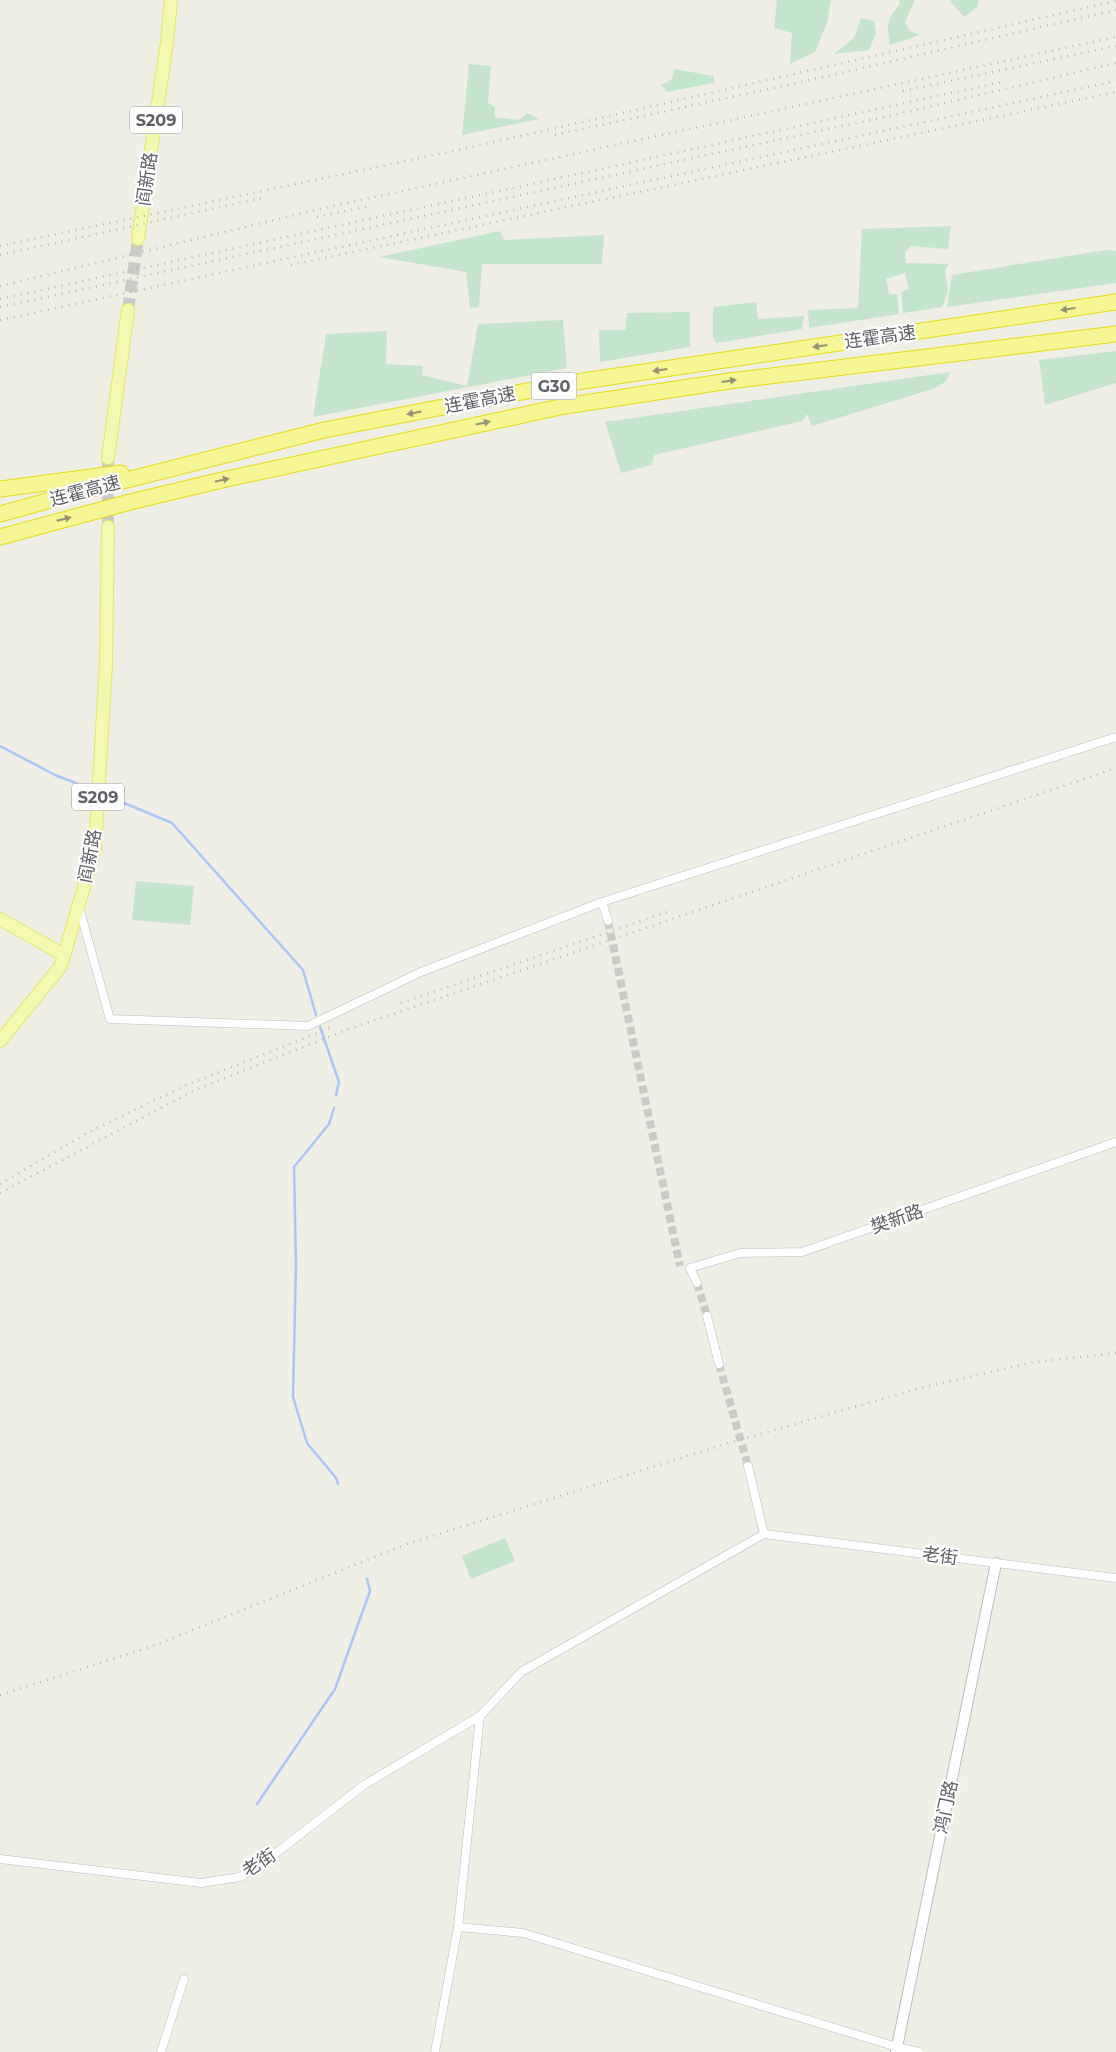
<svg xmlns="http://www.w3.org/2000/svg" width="1116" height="2052" font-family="Montserrat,'Noto Sans SC',sans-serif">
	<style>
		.green { fill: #c4e5cc }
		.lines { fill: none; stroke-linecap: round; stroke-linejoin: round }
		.stream { stroke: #abc4fa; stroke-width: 2.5 }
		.minor-tunnel { stroke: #cacbc6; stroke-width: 8; stroke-dasharray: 8 4; stroke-linecap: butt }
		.primary-tunnel { stroke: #cacbc6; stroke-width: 12; stroke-dasharray: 12 6; stroke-linecap: butt }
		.minor-casing { stroke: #babbc1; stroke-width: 9 }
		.tertiary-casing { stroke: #babbc1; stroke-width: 12 }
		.primary-casing { stroke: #e9e565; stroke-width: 14 }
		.motorway-casing { stroke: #e7d90e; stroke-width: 17 }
		.minor { stroke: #fff; stroke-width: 8 }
		.tertiary { stroke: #fff; stroke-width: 10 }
		.primary { stroke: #f3fab0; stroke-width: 12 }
		.motorway { stroke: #f7f695; stroke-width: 15 }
		.rail { stroke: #b8b8b9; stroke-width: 2.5; stroke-dasharray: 1 6; stroke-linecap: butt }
		.oneway { fill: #939476 }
		.labels { text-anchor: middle; stroke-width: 4.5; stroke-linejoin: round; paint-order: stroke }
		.shield { fill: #fff; stroke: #8e8f93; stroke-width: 1 }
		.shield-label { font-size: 16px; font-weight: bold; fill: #5d5f65 }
		.street-label { font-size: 18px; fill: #5d5f65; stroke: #fff }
	</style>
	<rect width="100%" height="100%" fill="#efefe6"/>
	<g class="green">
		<polygon points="777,0 831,0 827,23 815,52 790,64 792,33 774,28"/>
		<path d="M899 0H915L905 22 910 31 920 35 890 45C887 25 886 20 900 4Z"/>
		<polygon points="951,0 979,0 977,7 964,17 951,2"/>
		<polygon points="861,18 874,21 876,33 869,50 834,54 854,38"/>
		<polygon points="469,64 491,66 488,103 495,107 495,117 519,120 527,113 539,119 462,135"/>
		<polygon points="674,69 714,76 714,83 667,92 661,85 672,79"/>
		<polygon points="951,226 948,249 911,246 905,252 906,263 949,264 945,270 948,291 942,307 903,313 901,292 909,289 905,273 886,279 889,294 897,294 899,314 809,328 808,310 858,308 862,229"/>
		<polygon points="500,231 504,240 604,235 602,264 482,264 479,307 470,308 466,272 379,257"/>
		<polygon points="1106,250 1116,251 1116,283 947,307 952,275"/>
		<polygon points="756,302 758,319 804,316 802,329 716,343 713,337 713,307"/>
		<polygon points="690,312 690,347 600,362 599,330 625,330 627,313"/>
		<polygon points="563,320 567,368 313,417 326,334 387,331 386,364 423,366 422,375 467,386 478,324"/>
		<polygon points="1116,351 1116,383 1045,405 1039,360"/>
		<polygon points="950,372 946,381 936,388 812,426 807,414 803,421 654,455 652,465 621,473 605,422"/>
		<polygon points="136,881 194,886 190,925 132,920"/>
		<polygon points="505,1538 515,1561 471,1579 462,1556"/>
	</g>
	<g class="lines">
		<g class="stream">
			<polyline points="0,746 55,775 91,789"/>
			<polyline points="105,795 172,823 303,970 316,1015"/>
			<polyline points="320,1027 339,1082 336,1095"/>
			<polyline points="334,1108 329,1124 294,1167 296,1264 293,1397 307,1443 336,1478 338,1484"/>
			<polyline points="257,1804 335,1689 370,1591 367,1579"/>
		</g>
		<g class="minor-tunnel">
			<polyline points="608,921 680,1266"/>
			<polyline points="697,1283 707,1316"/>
			<polyline points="719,1364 748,1466"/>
		</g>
		<g class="primary-tunnel">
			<polyline points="128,310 138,239"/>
			<polyline points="108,458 108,527"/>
		</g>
		<defs>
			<g id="minor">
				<polyline points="602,902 608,921"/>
				<polyline points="79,907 110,1019 308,1026 421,972 602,902 1116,737"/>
				<polyline points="697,1283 690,1268 740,1253 802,1252 1116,1142"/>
				<polyline points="707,1316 719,1364"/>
				<polyline points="764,1534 1116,1578"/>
				<polyline points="0,1859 201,1883 240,1877 263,1863 364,1785 480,1716 521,1672 764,1534 748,1466"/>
				<polyline points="458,1927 523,1933 897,2047 919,2052"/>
				<polyline points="161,2052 184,1979"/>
				<polyline points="435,2052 458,1927 480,1716"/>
			</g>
			<polyline id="tertiary" points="896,2052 996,1563"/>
			<g id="primary">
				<polyline points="138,239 167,42 171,0"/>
				<polyline points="108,458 128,310"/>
				<polyline points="0,919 64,955"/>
				<polyline points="0,1041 61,966 95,849 106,663 108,527"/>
			</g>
			<g id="motorway">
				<polyline points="0,489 121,473"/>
				<polyline points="0,514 87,490 324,430 563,384 1116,302"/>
				<polyline points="0,537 130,502 222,480 565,406 729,381 1116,334"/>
			</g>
		</defs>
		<use href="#minor" class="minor-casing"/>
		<use href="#tertiary" class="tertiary-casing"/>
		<use href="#primary" class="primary-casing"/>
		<use href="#motorway" class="motorway-casing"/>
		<use href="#minor" class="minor"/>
		<use href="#tertiary" class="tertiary"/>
		<use href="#primary" class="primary"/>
		<use href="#motorway" class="motorway"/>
		<g class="rail">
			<polyline points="903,91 1116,46"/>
			<polyline points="555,135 792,84 1116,10"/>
			<polyline points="317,217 370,206"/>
			<polyline points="0,246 472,147 1116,1"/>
			<polyline points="0,255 262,198"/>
			<polyline points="291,265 1116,92"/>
			<polyline points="0,286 333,206 1116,37"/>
			<polyline points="0,299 1002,82"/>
			<polyline points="0,307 898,114 1116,63"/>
			<polyline points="0,320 1116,81"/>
			<polyline points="401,1003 670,911"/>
			<polyline points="0,1184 87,1133 184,1086 330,1028"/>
			<polyline points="0,1193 197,1089 349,1029 1116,768"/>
			<polyline points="0,1695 150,1647 407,1544 729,1443 924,1387 1034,1362 1116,1353"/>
		</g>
	</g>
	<defs><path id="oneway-solid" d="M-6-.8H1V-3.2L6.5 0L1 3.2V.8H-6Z" transform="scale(1.25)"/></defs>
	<g class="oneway">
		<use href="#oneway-solid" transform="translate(1068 309) rotate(172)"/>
		<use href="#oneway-solid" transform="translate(820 346) rotate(172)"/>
		<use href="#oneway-solid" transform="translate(660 370) rotate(172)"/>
		<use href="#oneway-solid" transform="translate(729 381) rotate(-8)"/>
		<use href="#oneway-solid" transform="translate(414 413) rotate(169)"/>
		<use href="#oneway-solid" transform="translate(483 423) rotate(-12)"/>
		<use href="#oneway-solid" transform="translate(222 480) rotate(-13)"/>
		<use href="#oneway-solid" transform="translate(64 519) rotate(-14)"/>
	</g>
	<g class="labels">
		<g class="shield">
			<rect x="130" y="106.5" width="52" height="27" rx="4"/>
			<rect x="531.5" y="372.5" width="45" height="27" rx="4"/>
			<rect x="72" y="783.5" width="52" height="27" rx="4"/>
		</g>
		<g class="shield-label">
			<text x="156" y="126">S209</text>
			<text x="554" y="392">G30</text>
			<text x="98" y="803">S209</text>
		</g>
		<g class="street-label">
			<text transform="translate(147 179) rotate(-82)" y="6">阎新路</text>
			<text transform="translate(880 337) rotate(-8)" y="6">连霍高速</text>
			<text transform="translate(480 400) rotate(-11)" y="6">连霍高速</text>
			<text transform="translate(85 491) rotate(-15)" y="6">连霍高速</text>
			<text transform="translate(90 856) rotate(-79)" y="6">阎新路</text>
			<text transform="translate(897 1219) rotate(-19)" y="6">樊新路</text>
			<text transform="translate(940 1556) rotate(7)" y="6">老街</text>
			<text transform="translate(946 1807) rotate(-78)" y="6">鸿门路</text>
			<text transform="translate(259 1863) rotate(-33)" y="6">老街</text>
		</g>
	</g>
</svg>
